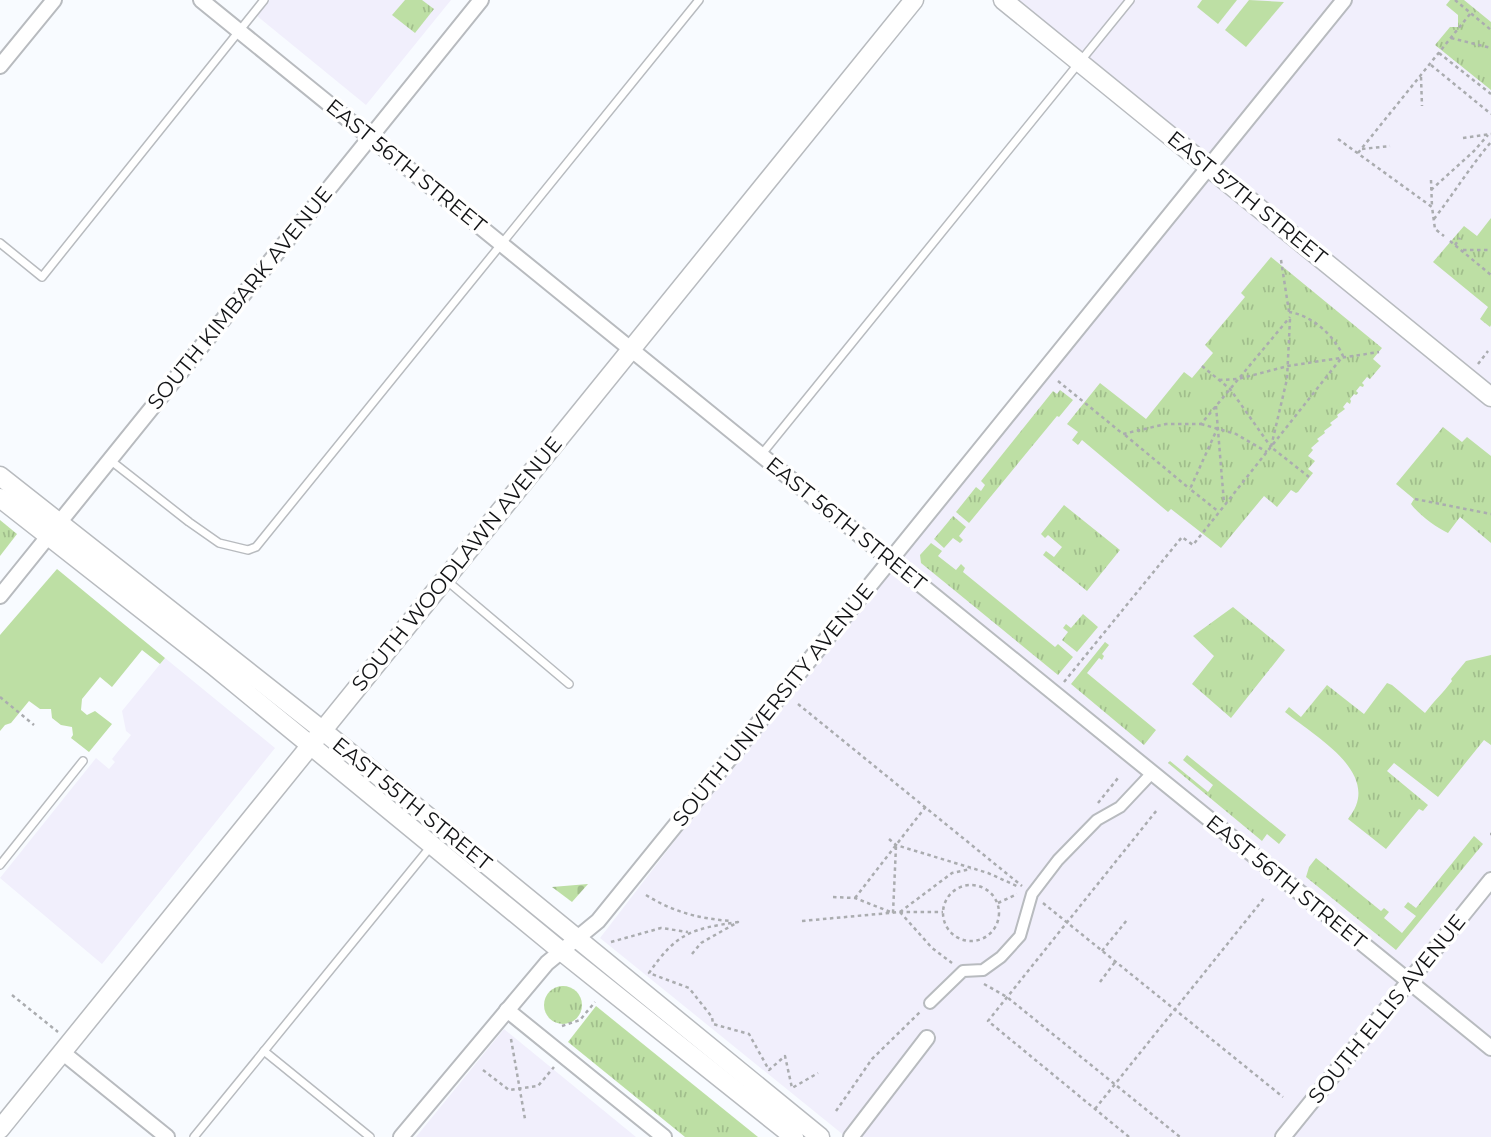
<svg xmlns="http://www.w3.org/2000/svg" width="1491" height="1137" font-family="Montserrat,sans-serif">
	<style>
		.education { fill: #f1effc }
		.grass { fill: url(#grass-tufts) }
		.cemetery { fill: url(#cemetery-stones) }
		.garden { fill: #bddfa4 }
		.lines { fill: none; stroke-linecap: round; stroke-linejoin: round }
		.service-casing { stroke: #b8bbbf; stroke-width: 10 }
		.pedestrian-casing { stroke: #b8bbbf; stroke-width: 14 }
		.minor-casing { stroke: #b8bbbf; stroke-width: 18 }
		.tertiary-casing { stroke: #b8bbbf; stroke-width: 21 }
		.path { stroke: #aaacaf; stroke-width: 2.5; stroke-dasharray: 3.5 3.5; stroke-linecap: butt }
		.service { stroke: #fff; stroke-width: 7 }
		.pedestrian { stroke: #fff; stroke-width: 10 }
		.minor { stroke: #fff; stroke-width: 14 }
		.tertiary { stroke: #fff; stroke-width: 18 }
		.labels { text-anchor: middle; stroke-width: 7; stroke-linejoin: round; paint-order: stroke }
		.street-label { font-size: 21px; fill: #121315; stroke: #fff }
	</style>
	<defs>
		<pattern id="grass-tufts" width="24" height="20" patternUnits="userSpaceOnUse" patternTransform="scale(1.75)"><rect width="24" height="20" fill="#bddfa4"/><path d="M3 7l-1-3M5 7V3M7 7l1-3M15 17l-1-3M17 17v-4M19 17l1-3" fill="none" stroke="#a1be8c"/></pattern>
		<pattern id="cemetery-stones" width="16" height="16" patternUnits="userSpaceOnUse" patternTransform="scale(1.75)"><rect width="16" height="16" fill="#bddfa4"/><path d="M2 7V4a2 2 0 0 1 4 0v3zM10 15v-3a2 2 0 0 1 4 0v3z" fill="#a1be8c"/></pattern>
	</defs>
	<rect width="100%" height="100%" fill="#f8fbff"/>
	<g class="education">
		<polygon points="260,0 451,0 366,105 251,11"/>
		<polygon points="1003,0 1491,0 1491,1137 846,1137 600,938 891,560 1208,168"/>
		<polygon points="165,658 275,748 102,964 0,878 96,758 109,769 115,762 112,759 131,735 126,731 122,711"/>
		<polygon points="504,1029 636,1137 416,1137"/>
	</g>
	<g class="grass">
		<polygon points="405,0 422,0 434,9 415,33 392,15"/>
		<polygon points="1450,0 1464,0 1491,22 1491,90 1435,45 1450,27 1458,27 1458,15 1446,5"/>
		<polygon points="1491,218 1491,325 1490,327 1480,319 1488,307 1433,262 1464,226 1477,236"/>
		<polygon points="1271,257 1382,348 1373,359 1381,366 1370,379 1367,377 1362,383 1364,385 1363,387 1360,386 1356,391 1358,393 1356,395 1354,394 1350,399 1351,401 1350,404 1347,402 1343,407 1345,409 1337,415 1338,417 1330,423 1332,425 1324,431 1325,433 1317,439 1319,441 1311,448 1313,450 1308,456 1315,461 1308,469 1313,473 1298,492 1296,493 1291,490 1277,507 1264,496 1221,548 1171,509 1168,512 1082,440 1078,445 1072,440 1078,432 1067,424 1100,383 1146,419 1184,372 1192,378 1213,353 1205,345 1245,297 1241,293"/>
		<polygon points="1060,390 1073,400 1059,417 1057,416 969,523 956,512 976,487 981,491 985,485 981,481 1053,391 1057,394"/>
		<path d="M1443 427 1462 442 1467 437 1491 456V543L1460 517 1448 533C1437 528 1418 514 1411 504L1414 499 1396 484Z"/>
		<polygon points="1064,505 1120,550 1087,591 1043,555 1046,551 1054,557 1062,547 1048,535 1045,538 1041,534"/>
		<polygon points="953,516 966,527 959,536 963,540 960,543 953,538 944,548 934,539"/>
		<polygon points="0,520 17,534 0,556"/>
		<polygon points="931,543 942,551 938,556 956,570 961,564 965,568 963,572 1055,647 1058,644 1073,657 1058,675 921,563 920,555"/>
		<polygon points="1233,607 1285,650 1231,718 1192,684 1214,656 1193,636"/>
		<polygon points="1083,614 1098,627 1077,652 1062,640 1068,632 1063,628 1066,624 1071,628"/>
		<polygon points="1105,642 1109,645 1102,654 1104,656 1102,660 1099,658 1087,673 1156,730 1144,745 1071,684"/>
		<path d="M1491 655V745L1484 740 1438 797 1394 763 1387 771 1428 805 1423 811 1419 809 1386 849 1348 819C1385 774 1314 736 1285 712L1289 707 1301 717 1327 685 1364 714 1387 683 1392 685 1425 713C1435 700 1442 694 1452 681L1451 679 1466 661Z"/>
		<polygon points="1187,755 1286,835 1279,844 1267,834 1262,841 1168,763 1170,761 1208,792 1213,785 1183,760"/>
		<polygon points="1474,836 1483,844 1396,950 1306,877 1309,867 1316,858 1381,911 1384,908 1389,912 1384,918 1402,933 1416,916 1404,907 1408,902 1416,908"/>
		<circle cx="563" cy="1005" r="19"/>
		<polygon points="596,1006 758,1137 685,1137 568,1042"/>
	</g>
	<polygon class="cemetery" points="588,884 572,902 552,887"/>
	<g class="garden">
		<polygon points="1202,0 1237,0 1218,24 1197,7"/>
		<polygon points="1249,0 1284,2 1246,47 1225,30"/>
		<polygon points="57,569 165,658 160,664 142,650 112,687 100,677 82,699 81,710 87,715 95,711 112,724 89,752 71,738 73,735 72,727 61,725 52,718 51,709 40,709 29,701 11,723 5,725 0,731 0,635"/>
	</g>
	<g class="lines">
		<defs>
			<g id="service">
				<polyline points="0,243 42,277 264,0"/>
				<polyline points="761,455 1130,0"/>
				<polyline points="110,460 189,522 219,543 248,550 256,547 699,0"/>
				<polyline points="446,580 569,684"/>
				<polyline points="0,865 83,761"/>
				<polyline points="264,1051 370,1137"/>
				<polyline points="194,1137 432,845"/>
			</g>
			<polyline id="pedestrian" points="930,1003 963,971 983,970 1001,957 1020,936 1032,894 1058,860 1097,820 1120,807 1152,773"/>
			<g id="minor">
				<polyline points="201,0 1491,1048"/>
				<polyline points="0,66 54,0"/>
				<polyline points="0,596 481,0"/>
				<polyline points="507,1010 664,1137"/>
				<polyline points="62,1052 167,1137"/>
				<polyline points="401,1137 547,963 598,921 1344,0"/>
				<polyline points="851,1137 927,1038"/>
				<polyline points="1283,1137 1491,880"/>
			</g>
			<g id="tertiary">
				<polyline points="1003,0 1491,397"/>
				<polyline points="0,476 322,730 820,1137"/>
				<polyline points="0,498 214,666 561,951 794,1137"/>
				<polyline points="0,1129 914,0"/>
			</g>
		</defs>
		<use href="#service" class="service-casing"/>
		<use href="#pedestrian" class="pedestrian-casing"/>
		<use href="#minor" class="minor-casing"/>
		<use href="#tertiary" class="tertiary-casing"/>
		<g class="path">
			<polyline points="1455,0 1491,30"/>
			<polyline points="1451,38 1491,48"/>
			<polyline points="1439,53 1491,94"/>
			<polyline points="1431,65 1491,114"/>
			<polyline points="1421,77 1422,106"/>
			<polyline points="1463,138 1491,134"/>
			<polyline points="1338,139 1432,207 1435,229 1444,236"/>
			<polyline points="1362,149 1390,146"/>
			<polyline points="1358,153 1470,14"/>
			<polyline points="1431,180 1432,207"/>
			<polyline points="1431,190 1474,151 1488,135"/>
			<path d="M1434 219C1454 193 1470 167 1491 142"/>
			<polyline points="1450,241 1491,275"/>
			<polyline points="1455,245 1460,238"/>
			<polyline points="1463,250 1491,250"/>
			<polyline points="1281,260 1289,312"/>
			<polyline points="1290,319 1287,379 1271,447 1309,477"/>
			<polyline points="1478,364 1488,351"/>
			<polyline points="1202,366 1230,389 1271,447"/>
			<polyline points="1219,380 1238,379 1288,366 1379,352"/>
			<polyline points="1058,381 1123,434 1166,424 1201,424 1290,317"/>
			<polyline points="1216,406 1224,503"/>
			<polyline points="1201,424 1236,434 1267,452"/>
			<polyline points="1218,427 1190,489 1219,512"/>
			<polyline points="1125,435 1190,489"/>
			<polyline points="1415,499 1491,514"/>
			<path d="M1064 682 1182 537 1193 545 1343 356C1334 335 1311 315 1289 312"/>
			<polyline points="0,697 34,725"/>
			<polyline points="798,704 1022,886"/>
			<polyline points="1098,803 1118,778"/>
			<polyline points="1490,834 1491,834"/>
			<polyline points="889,839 896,845 988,873 1019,887"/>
			<circle cx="971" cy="913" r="28"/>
			<path d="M646 895C673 912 700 919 732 921"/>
			<polyline points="833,897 855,898 893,913 896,846"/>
			<polyline points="855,898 927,805"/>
			<polyline points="998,903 1017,894"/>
			<polyline points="1043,903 1283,1097"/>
			<polyline points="900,912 932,948 952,963"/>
			<polyline points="900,912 952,873 971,869"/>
			<polyline points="802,921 900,912 943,912"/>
			<polyline points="611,942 661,928 688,932"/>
			<polyline points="1102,951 1127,920"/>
			<path d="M692 954 701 943 738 922C692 929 677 932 649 973L689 988 712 1017 713 1024 749 1034 769 1070 785 1056 792 1088 818 1073"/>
			<polyline points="1100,982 1115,962"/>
			<polyline points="984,984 1007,997 1180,1137"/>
			<polyline points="12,995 58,1032"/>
			<polyline points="562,1026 580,1020 595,1002"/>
			<polyline points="511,1039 525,1119"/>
			<polyline points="483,1070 509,1090 538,1086 554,1067"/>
			<polyline points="1095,1109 1265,897"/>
			<polyline points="836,1111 872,1059 920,1012"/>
			<polyline points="1129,1137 988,1021 1157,810"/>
		</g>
		<use href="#service" class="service"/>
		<use href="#pedestrian" class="pedestrian"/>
		<use href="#minor" class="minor"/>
		<use href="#tertiary" class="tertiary"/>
	</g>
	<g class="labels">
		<g class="street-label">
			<text transform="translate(406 166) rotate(39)" y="7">EAST 56TH STREET</text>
			<text transform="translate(1247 198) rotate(39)" y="7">EAST 57TH STREET</text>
			<text transform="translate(240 298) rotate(-51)" y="7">SOUTH KIMBARK AVENUE</text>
			<text transform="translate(846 524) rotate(39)" y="7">EAST 56TH STREET</text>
			<text transform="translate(457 564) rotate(-51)" y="7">SOUTH WOODLAWN AVENUE</text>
			<text transform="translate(773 705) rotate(-51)" y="7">SOUTH UNIVERSITY AVENUE</text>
			<text transform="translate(412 804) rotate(39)" y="7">EAST 55TH STREET</text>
			<text transform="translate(1286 882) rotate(39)" y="7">EAST 56TH STREET</text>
			<text transform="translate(1387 1009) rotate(-51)" y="7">SOUTH ELLIS AVENUE</text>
		</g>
	</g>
</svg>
